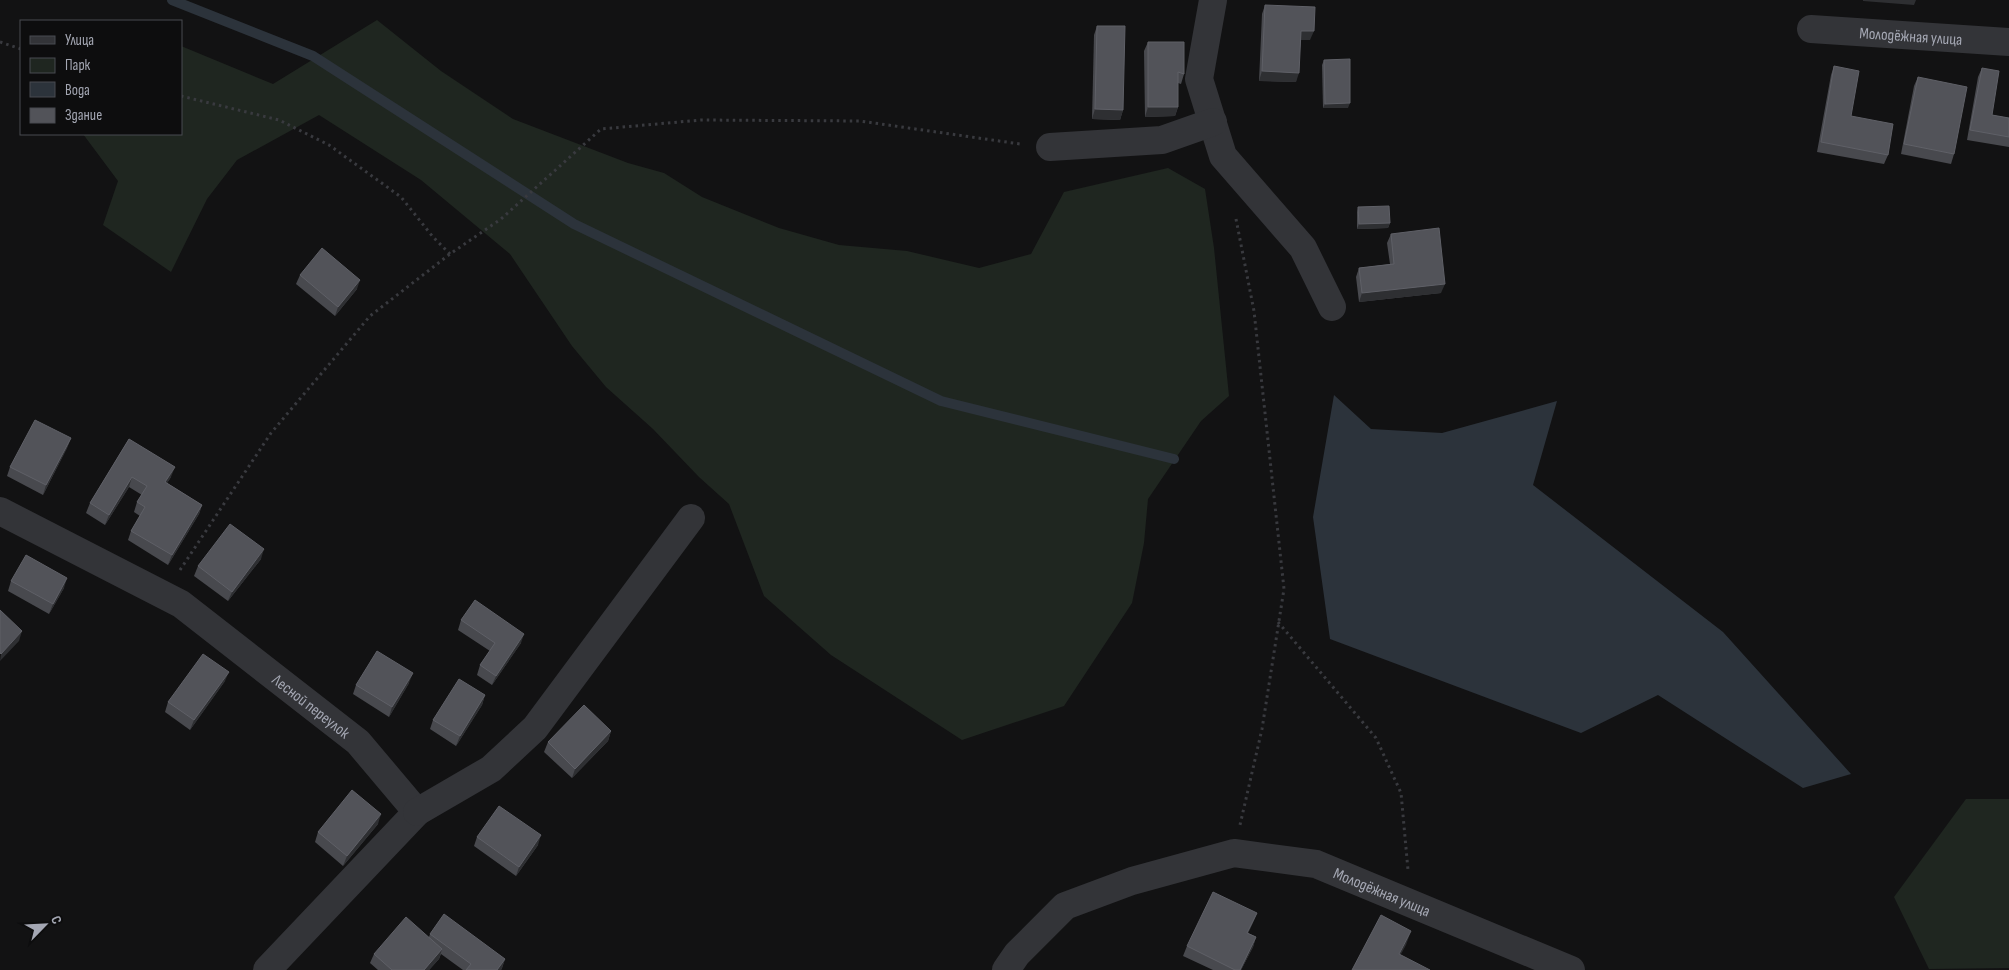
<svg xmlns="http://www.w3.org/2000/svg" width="2009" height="970" font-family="'Sofia Sans Condensed',sans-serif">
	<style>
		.green { fill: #1f2620 }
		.water { fill: #2c333b }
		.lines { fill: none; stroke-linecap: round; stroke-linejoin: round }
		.stream { stroke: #2c333b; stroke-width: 10 }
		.path { stroke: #393a3f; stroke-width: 3; stroke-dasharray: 2.5 4; stroke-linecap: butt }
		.minor { stroke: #333438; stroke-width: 28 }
		.wall { fill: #48494e }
		.shaded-wall { fill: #2e2f32 }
		.building { fill: #525359; stroke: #5f6067 }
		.labels { text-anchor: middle; stroke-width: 5; stroke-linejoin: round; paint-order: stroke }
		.street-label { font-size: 16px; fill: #a4a7b3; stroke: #0d0d0e }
	</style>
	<rect width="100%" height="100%" fill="#121213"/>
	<g class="green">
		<polygon points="377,20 441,71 513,119 628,163 664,173 702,197 779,228 839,245 907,251 979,268 1031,254 1064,192 1168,168 1205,189 1214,248 1229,396 1201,421 1148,499 1144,543 1132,603 1064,706 962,740 831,655 764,596 729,504 699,477 653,429 606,387 572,346 510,254 421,180 319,115 237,160 207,199 171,272 103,225 118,181 83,134 181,134 181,46 273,84"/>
		<polygon points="1966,799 2009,799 2009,968 1929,969 1894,897"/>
	</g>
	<polygon class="water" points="1334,395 1371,429 1442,433 1557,401 1533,485 1723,632 1851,774 1803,788 1658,695 1581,733 1330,639 1313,517"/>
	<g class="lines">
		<polyline class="stream" points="172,0 313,56 574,224 941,401 1174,459"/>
		<g class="path">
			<polyline points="0,42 21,49"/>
			<polyline points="181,96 279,120 329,145 401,197 433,237 450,254"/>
			<polyline points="1236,219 1254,311 1284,589 1262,729 1240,825"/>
			<polyline points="180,570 271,433 370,316 450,254 501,219 601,129 701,120 860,121 1020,144"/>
			<polyline points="1278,622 1376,738 1401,793 1408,870"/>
		</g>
		<g class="minor">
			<polyline points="1213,0 1199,79 1223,156 1303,248 1332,307"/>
			<path id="s1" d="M1811 29 2009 42"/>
			<polyline points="1050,147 1162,140 1213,122"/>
			<path id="s2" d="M0 511 181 604 358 742 417 812 267 970"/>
			<polyline points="417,812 491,769 535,728 691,518"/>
			<path id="s3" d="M1006 970 1017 954 1065 906 1132 881 1234 853 1316 864 1571 970"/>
		</g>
	</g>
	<g class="wall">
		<polygon points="1265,5 1310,40 1301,40 1296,82 1259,81 1262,14"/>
		<polygon points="1097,26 1123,110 1120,120 1092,119 1094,35"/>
		<polygon points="1148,42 1184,74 1181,84 1178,83 1178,107 1175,116 1145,117 1144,51"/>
		<polygon points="1324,60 1348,108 1323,108 1322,65"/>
		<polygon points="1834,66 1851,116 1888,155 1884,164 1817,152 1831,75"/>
		<polygon points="1982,68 1992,115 2009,118 2009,147 1967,140 1978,77"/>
		<polygon points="1918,77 1954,154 1951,164 1901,154 1914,86"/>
		<polygon points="1358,207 1390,223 1388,228 1357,229 1357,212"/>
		<polygon points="1391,234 1441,293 1359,302 1356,277 1359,268 1390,264 1387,243"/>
		<polygon points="300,275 357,289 335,316 296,284"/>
		<polygon points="71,438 67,448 43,495 7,476 10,467"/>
		<polygon points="129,439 171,477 167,483 202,505 199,514 168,565 128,540 131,531 140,516 134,512 137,502 142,495 129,487 105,525 86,513 90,503"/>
		<polygon points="261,559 228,601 194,576 198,566"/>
		<polygon points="11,581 64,588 49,614 8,591"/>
		<polygon points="461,620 521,643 492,685 477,675 480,665 490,651 458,630"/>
		<polygon points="225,681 190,730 165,712 168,702"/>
		<polygon points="409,683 389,717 353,694 356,685"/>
		<polygon points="485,695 482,705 456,746 430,729 433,720"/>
		<polygon points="611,731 608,741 572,778 544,752 548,742"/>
		<polygon points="378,824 343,866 315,842 318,832"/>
		<polygon points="477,837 538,845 516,876 474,846"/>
		<polygon points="1257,913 1248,933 1256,937 1253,947 1241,970 1213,970 1183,956 1187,946"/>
		<polygon points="430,934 505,959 502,968 501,970 463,970 441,954 439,959 429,970 378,970 370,963 374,954 429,937"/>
	</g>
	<g class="shaded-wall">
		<polygon points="1863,0 1916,0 1914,5 1863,1"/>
		<polygon points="1301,31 1314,31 1310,40 1297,40"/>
		<polygon points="1262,71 1299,73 1296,82 1259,81"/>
		<polygon points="1350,103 1348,108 1323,108 1325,104"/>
		<polygon points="1148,107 1178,107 1175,116 1145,117"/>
		<polygon points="1095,109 1123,110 1120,120 1092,119"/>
		<polygon points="1390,223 1388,228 1357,229 1359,224"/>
		<polygon points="360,280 357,289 335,316 338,307"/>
		<polygon points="1445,284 1441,293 1359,302 1362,293"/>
		<polygon points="71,438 67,448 43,495 46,485"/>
		<polygon points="175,467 171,477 162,491 165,482"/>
		<polygon points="132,477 129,487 105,525 109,515"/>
		<polygon points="202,505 199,514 168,565 172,555"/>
		<polygon points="264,549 261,559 228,601 232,592"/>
		<polygon points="67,578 64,588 49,614 53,604"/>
		<polygon points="22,631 19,641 0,661 1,654"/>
		<polygon points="524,634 521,643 492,685 496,676"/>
		<polygon points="229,672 225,681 190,730 194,720"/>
		<polygon points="413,673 409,683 389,717 392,707"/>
		<polygon points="485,695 482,705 456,746 460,736"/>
		<polygon points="611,731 608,741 572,778 575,769"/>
		<polygon points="381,814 378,824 343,866 347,856"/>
		<polygon points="541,835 538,845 516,876 519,867"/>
		<polygon points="1257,913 1253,923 1244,942 1247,933"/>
		<polygon points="1411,931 1406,945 1394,967 1399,954"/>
		<polygon points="1256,937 1253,947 1241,970 1240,970"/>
		<polygon points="442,949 439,959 429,970 424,970"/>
		<polygon points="505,959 502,968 501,970 497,970"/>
	</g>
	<g class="building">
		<polygon points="1265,5 1315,7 1314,31 1301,31 1299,73 1262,71"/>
		<polygon points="1097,26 1125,26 1123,110 1095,109"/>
		<polygon points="1148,42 1184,42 1184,74 1178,72 1178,107 1148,107"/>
		<polygon points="1350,59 1350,103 1325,104 1324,60"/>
		<polygon points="1834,66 1859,71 1851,116 1893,124 1888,155 1821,142"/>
		<polygon points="1982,68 1999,71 1992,115 2009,118 2009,137 1970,130"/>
		<polygon points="1918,77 1967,87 1954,154 1904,144"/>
		<polygon points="1389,206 1390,223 1359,224 1358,207"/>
		<polygon points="1439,228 1445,284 1362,293 1359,268 1394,264 1391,234"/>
		<polygon points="322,248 360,280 338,307 300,275"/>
		<polygon points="35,420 71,438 46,485 10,467"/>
		<polygon points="129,439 175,467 165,482 202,505 172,555 131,531 145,507 137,502 147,486 132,477 109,515 90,503"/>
		<polygon points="230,524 264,549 232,592 198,566"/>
		<polygon points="26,555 67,578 53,604 11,581"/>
		<polygon points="475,600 524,634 496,676 480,665 495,643 461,620"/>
		<polygon points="0,610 22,631 1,654 0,653"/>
		<polygon points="377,651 413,673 392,707 356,685"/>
		<polygon points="203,654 229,672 194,720 168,702"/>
		<polygon points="459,679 485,695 460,736 433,720"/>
		<polygon points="584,705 611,731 575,769 548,742"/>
		<polygon points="352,790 381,814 347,856 318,832"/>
		<polygon points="499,806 541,835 519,867 477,837"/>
		<polygon points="1213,892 1257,913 1247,933 1256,937 1240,970 1235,970 1187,946"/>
		<polygon points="444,914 505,959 497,970 466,970 471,964 430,934"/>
		<polygon points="1381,915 1411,931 1399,954 1430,970 1352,970"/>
		<polygon points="406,917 442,949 424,970 392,970 374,954"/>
	</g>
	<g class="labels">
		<g class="street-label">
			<text dy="6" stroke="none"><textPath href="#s1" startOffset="100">Молодёжная улица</textPath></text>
			<text dy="6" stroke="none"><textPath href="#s2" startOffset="369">Лесной переулок</textPath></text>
			<text dy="6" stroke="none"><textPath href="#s3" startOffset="419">Молодёжная улица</textPath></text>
		</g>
	</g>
	<rect x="20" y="20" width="162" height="115" fill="#0d0d0e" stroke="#494b50"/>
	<rect x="30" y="36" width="25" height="8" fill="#333438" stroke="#494b50"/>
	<text x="65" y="45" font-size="15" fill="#a4a7b3">Улица</text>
	<rect x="30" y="58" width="25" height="15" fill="#1f2620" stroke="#494b50"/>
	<text x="65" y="70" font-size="15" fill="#a4a7b3">Парк</text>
	<rect x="30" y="82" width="25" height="15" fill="#2c333b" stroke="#494b50"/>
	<text x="65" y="95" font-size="15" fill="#a4a7b3">Вода</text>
	<rect x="30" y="108" width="25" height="15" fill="#525359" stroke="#494b50"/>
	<text x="65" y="120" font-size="15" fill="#a4a7b3">Здание</text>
	<g transform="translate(45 925) rotate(66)" stroke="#0d0d0e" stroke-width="4" paint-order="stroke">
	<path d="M0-4L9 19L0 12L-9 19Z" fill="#a4a7b3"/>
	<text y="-8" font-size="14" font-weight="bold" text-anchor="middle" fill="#a4a7b3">С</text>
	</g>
</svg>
